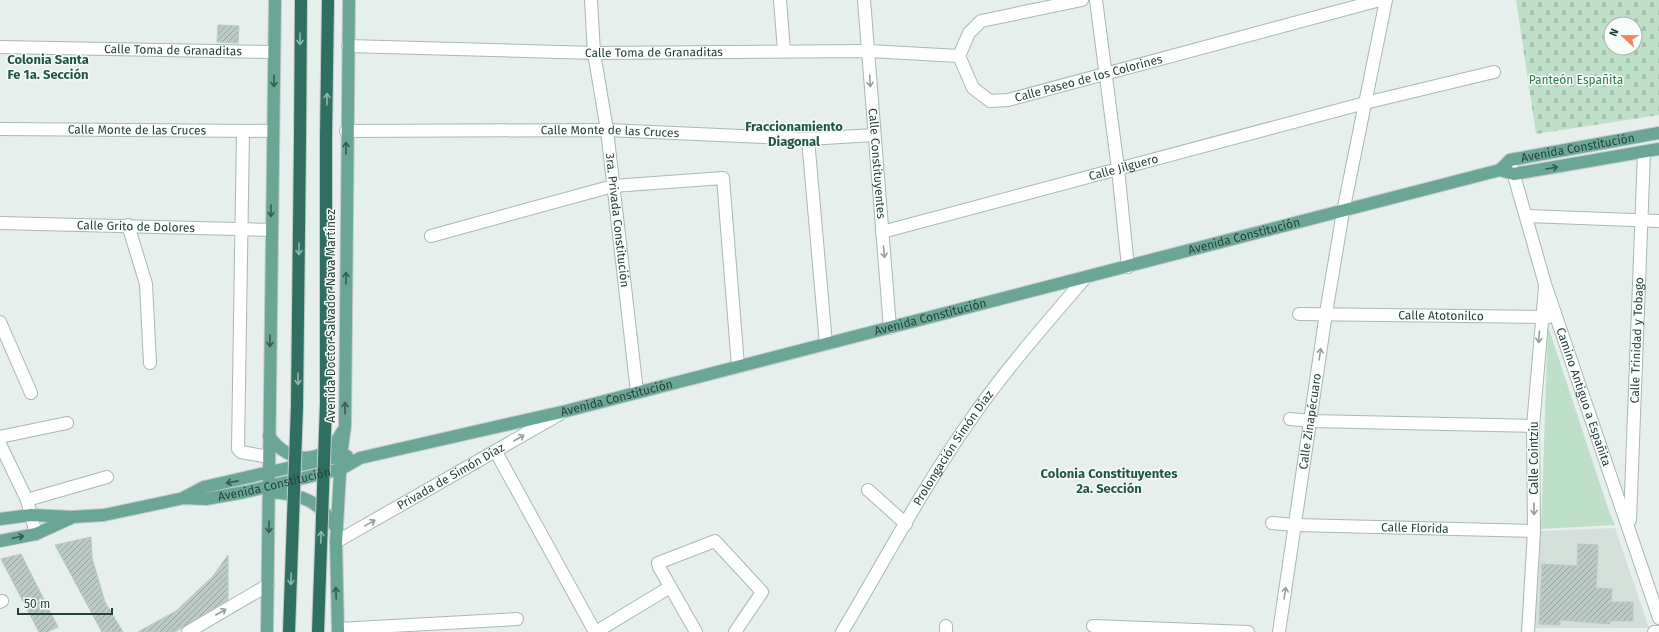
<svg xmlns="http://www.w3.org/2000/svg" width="1659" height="632" font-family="'Fira Sans',sans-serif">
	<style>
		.built { fill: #d4dfda }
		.cemetery { fill: url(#cemetery-stones); fill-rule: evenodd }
		.park { fill: #bfe0c8 }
		.building { fill: url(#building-hatch); stroke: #b8c9c2 }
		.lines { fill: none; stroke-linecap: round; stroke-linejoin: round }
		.minor-casing { stroke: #a8b8b2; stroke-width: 14 }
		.major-casing { stroke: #c2cac8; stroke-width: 14 }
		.highway-casing { stroke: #c2cac8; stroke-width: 14 }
		.minor { stroke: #fff; stroke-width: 12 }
		.major { stroke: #6aa596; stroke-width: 12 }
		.highway { stroke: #2f6f62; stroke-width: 12 }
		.highway-bridge-casing { stroke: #c2cac8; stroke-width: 14; stroke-linecap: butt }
		.highway-bridge { stroke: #2f6f62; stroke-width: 12 }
		.oneway { stroke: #93b5ae }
		.oneway2 { stroke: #365b51 }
		.oneway3 { stroke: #92a09c }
		.labels { text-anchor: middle; stroke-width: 3; stroke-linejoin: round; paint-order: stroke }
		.street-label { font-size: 12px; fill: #24423a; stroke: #f7fbf9 }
		.park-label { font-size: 12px; fill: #2d7a4b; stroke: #f7fbf9 }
		.neighbourhood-label { font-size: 13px; font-weight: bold; fill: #1f5548; stroke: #f7fbf9 }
	</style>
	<defs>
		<pattern id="cemetery-stones" width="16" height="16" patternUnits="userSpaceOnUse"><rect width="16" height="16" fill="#bfe0c8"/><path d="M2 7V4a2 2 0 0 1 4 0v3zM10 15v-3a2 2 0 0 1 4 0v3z" fill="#a4c1ad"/></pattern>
		<pattern id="building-hatch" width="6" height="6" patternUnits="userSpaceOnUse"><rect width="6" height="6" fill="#bbcac4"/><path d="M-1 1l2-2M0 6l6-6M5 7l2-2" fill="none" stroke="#98a6a0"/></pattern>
	</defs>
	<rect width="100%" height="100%" fill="#e6efeb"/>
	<polygon class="built" points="1615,528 1649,628 1533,628 1541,531"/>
	<path class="cemetery" d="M1516 0H1659V115L1536 134ZM1611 24H1635V48H1611Z"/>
	<polygon class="park" points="1548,326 1610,514 1615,525 1541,529"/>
	<g class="building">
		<polygon points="218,25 239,26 238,43 217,42"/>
		<polygon points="91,537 92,558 105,602 123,632 102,632 55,545"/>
		<polygon points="1578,544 1598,545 1596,588 1612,589 1611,602 1633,602 1633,621 1610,621 1610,624 1560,620 1560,625 1539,624 1542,564 1577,566"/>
		<polygon points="21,554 58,627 47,632 39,632 1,559"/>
		<polygon points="228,555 228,600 175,632 138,632 176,611 213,576"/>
	</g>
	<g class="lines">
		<defs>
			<g id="minor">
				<path id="s1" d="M591 0 594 53 607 130 637 392"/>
				<polyline points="780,0 784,51"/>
				<path id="s2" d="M864 0 890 328"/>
				<path id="s3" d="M1082 0 981 21 969 33 959 56 973 88 990 101 1008 100 1380 0"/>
				<polyline points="1096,0 1118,169 1128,267"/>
				<path id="s4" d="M348 46 594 53 869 51 959 56"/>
				<path id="s5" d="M0 47 274 52"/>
				<path id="s6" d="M0 129 273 131"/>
				<polyline points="243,131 238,449 241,452 269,457"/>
				<path id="s7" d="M346 131 607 130 808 139 874 135"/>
				<polyline points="808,139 826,344"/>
				<path id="s8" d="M1511 165 1545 284 1659 618"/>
				<polyline points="1527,216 1659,221"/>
				<path id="s9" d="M0 223 271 230"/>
				<polyline points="128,225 146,284 150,363"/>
				<path id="s10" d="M882 232 1365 103 1494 72"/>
				<polyline points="431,236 613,186 723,178 738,366"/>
				<path id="s11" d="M1299 314 1549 317"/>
				<polyline points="0,322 31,393"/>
				<polyline points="1290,419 1311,421 1533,426"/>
				<polyline points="0,437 67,423"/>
				<polyline points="0,444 27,500 36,534"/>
				<polyline points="496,452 595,632"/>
				<polyline points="868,490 906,524"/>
				<polyline points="27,500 107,477"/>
				<path id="s12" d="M1630 520 1644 152"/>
				<path id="s13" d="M1272 523 1296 525 1534 531"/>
				<path id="s14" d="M336 542 560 414"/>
				<polyline points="0,602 2,601"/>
				<polyline points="1093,626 1248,632"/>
				<polyline points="338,629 517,619"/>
				<polyline points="188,632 268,585"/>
				<polyline points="596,632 670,587"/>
				<polyline points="696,632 659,567 658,563 715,541 762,592 735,632"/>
				<path id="s15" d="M842 632C884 562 922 489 969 422 1004 371 1045 325 1085 278"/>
				<polyline points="946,632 946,626"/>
				<path id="s16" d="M1279 632 1326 313 1343 212 1386 0"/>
				<polyline points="1528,632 1534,531 1533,426 1545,287"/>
				<polyline points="1654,632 1659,632"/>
			</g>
			<g id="major">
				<path id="s17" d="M1500 170 1510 160 1659 133"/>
				<path d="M269 436C290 466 325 465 342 432"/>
				<path d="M269 492C302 494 320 501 337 529"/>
				<polyline points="185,497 204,487 341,456 347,456"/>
				<path id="s18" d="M0 519 31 515 72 517 104 515 184 498 206 499 245 492 341 469 360 458 566 411 1500 170 1514 174 1659 149"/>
				<polyline points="0,541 36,534 71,518"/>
				<polyline points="267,632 275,0"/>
				<polyline points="338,632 336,542 341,456 345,426 349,0"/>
			</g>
			<g id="highway">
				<polyline points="326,138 328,0"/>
				<polyline points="300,140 301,0"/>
			</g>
		</defs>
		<use href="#minor" class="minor-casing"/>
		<use href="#major" class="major-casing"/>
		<use href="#highway" class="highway-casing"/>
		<use href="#minor" class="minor"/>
		<use href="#major" class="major"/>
		<use href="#highway" class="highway"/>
		<defs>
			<g id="highway-bridge">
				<polyline points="289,632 297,406 300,140"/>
				<polyline points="318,632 326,404 326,138"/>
			</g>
		</defs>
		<use href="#highway-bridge" class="highway-bridge-casing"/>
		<use href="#highway-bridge" class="highway-bridge"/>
	</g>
	<defs><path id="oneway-shaft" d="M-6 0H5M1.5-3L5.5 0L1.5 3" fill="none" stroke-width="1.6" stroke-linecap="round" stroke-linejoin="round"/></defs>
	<g class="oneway">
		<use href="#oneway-shaft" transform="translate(300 39) rotate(90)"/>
		<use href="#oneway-shaft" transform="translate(327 99) rotate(-89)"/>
		<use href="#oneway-shaft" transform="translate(299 249) rotate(90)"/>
		<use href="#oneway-shaft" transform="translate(298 379) rotate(90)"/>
		<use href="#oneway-shaft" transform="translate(321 537) rotate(-88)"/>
		<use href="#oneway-shaft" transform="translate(291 579) rotate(92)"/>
	</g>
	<g class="oneway2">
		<use href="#oneway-shaft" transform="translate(274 81) rotate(91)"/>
		<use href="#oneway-shaft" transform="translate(346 148) rotate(-90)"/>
		<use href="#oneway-shaft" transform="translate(1552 168) rotate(-10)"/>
		<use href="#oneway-shaft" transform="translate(271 211) rotate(91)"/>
		<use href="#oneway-shaft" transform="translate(346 278) rotate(-90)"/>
		<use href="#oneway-shaft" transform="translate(270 341) rotate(90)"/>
		<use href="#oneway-shaft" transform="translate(345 408) rotate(-90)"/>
		<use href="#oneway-shaft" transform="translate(232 482) rotate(169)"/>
		<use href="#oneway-shaft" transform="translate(269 527) rotate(91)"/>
		<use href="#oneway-shaft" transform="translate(18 537) rotate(-12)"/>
		<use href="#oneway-shaft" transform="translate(336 593) rotate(-92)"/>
	</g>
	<g class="oneway3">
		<use href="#oneway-shaft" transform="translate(870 81) rotate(87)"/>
		<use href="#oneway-shaft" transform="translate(884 252) rotate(85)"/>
		<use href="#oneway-shaft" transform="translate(1539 337) rotate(94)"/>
		<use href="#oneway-shaft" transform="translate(1320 354) rotate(-82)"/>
		<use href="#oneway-shaft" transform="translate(519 438) rotate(-30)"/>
		<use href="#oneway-shaft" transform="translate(1534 509) rotate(89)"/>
		<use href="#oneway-shaft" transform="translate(370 523) rotate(-29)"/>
		<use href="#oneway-shaft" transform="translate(1285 593) rotate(-81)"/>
		<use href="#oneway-shaft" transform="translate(221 612) rotate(-30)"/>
	</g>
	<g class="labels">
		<g class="street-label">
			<text dy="4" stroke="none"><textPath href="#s5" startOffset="173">Calle Toma de Granaditas</textPath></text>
			<text dy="4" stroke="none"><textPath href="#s4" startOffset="306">Calle Toma de Granaditas</textPath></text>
			<text dy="4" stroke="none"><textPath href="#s3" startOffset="303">Calle Paseo de los Colorines</textPath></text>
			<text dy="4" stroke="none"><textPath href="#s6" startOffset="137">Calle Monte de las Cruces</textPath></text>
			<text dy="4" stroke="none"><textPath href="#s7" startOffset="264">Calle Monte de las Cruces</textPath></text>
			<text dy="4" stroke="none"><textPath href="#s17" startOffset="83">Avenida Constitución</textPath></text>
			<text dy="4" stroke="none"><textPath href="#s2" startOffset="164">Calle Constituyentes</textPath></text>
			<text dy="4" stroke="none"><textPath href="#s10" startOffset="250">Calle Jilguero</textPath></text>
			<text dy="4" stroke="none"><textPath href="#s1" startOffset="222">3ra. Privada Constitución</textPath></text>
			<text dy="4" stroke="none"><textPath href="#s9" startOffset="136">Calle Grito de Dolores</textPath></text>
			<text dy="4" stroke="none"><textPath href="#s18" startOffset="1280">Avenida Constitución</textPath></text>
			<text dy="4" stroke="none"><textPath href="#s11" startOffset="142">Calle Atotonilco</textPath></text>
			<text transform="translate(331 316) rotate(-90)" y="4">Avenida Doctor Salvador Nava Martínez</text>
			<text dy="4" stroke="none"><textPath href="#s18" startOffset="956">Avenida Constitución</textPath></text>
			<text dy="4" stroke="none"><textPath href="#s12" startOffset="180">Calle Trinidad y Tobago</textPath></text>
			<text dy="4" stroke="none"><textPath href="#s18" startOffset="632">Avenida Constitución</textPath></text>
			<text dy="4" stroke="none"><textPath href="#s8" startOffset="243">Camino Antiguo a Españita</textPath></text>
			<text dy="4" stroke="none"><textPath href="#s16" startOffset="213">Calle Zinapécuaro</textPath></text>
			<text dy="4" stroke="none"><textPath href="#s15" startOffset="215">Prolongación Simón Díaz</textPath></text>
			<text transform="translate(1534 458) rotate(-90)" y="4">Calle Cointziu</text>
			<text dy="4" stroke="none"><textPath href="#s14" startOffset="132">Privada de Simón Díaz</textPath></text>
			<text dy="4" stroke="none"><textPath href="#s18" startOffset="278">Avenida Constitución</textPath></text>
			<text dy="4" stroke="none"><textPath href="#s13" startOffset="143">Calle Florida</textPath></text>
		</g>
		<g class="park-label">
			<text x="1576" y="84">Panteón Españita</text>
		</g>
		<g class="neighbourhood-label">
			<text x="48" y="64">Colonia Santa<tspan x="48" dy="15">Fe 1a. Sección</tspan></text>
			<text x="794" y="131">Fraccionamiento<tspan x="794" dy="15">Diagonal</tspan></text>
			<text x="1109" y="478">Colonia Constituyentes<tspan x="1109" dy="15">2a. Sección</tspan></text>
		</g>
	</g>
	<g transform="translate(1623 36) rotate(292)"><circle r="19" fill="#f7fbf9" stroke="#a3b1ad"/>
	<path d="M0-3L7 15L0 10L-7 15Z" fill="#f4845f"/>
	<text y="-6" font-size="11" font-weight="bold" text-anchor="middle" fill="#24423a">N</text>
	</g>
	<path d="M18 608v6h94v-6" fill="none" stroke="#24423a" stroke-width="2"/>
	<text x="24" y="608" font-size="12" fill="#24423a" stroke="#f7fbf9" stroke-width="3" paint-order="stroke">50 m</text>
</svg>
